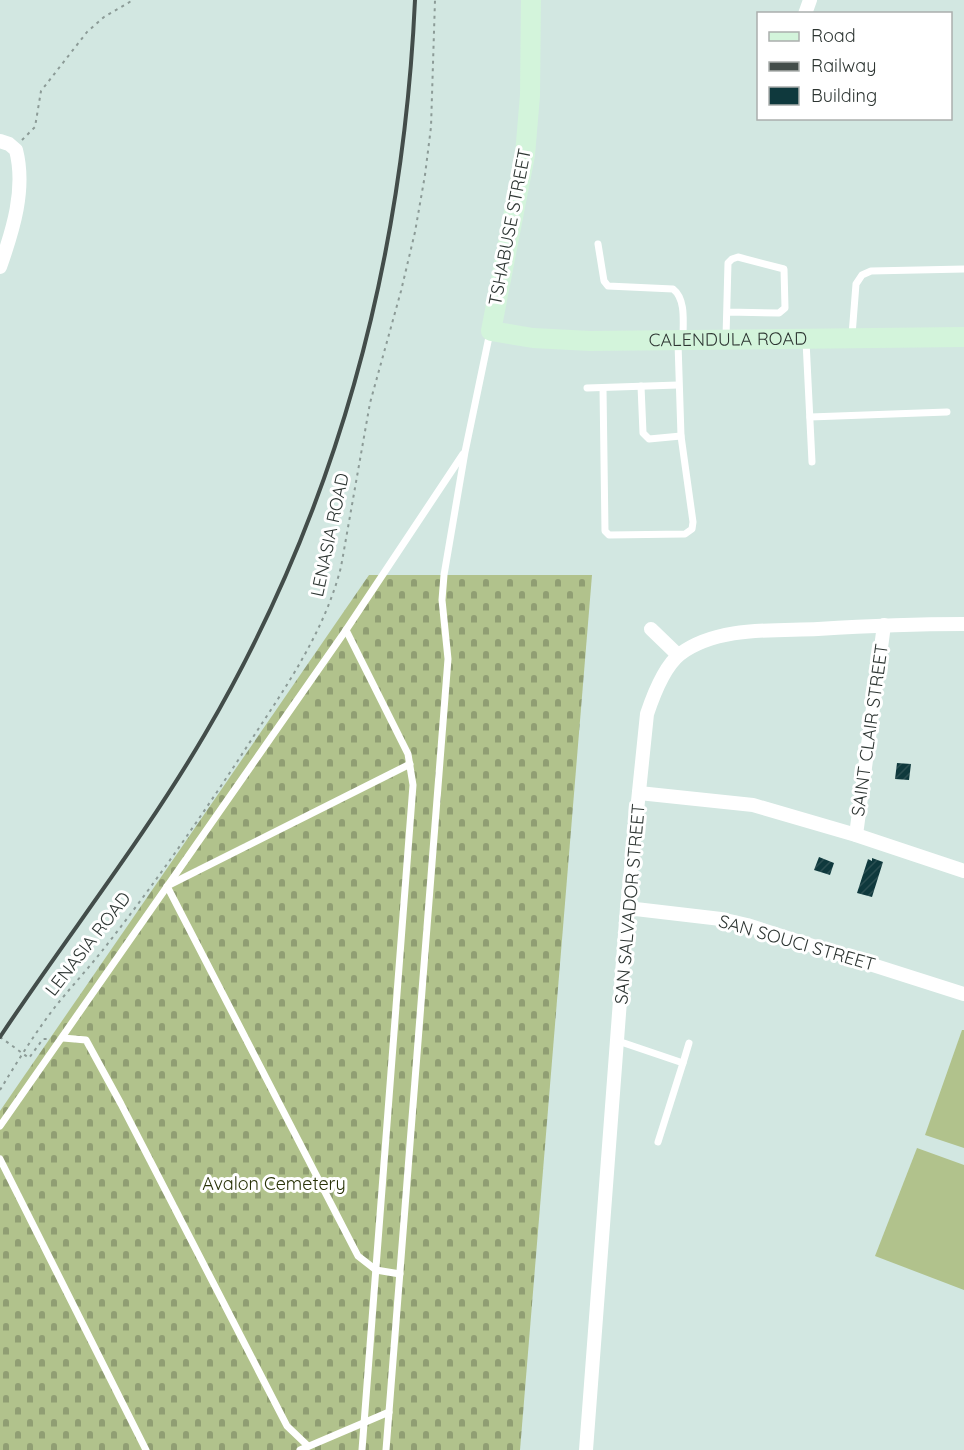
<svg xmlns="http://www.w3.org/2000/svg" width="964" height="1450" font-family="Quicksand,sans-serif">
	<style>
		.cemetery { fill: url(#cemetery-stones) }
		.pitch { fill: #b1c28c }
		.building { fill: url(#building-hatch) }
		.lines { fill: none; stroke-linecap: round; stroke-linejoin: round }
		.path { stroke: #8c9b97; stroke-width: 2; stroke-dasharray: 3 4.5; stroke-linecap: butt }
		.lane { stroke: #fff; stroke-width: 7 }
		.street { stroke: #fff; stroke-width: 14 }
		.secondary { stroke: #d3f4db; stroke-width: 20 }
		.rail { stroke: #434d4a; stroke-width: 4 }
		.labels { text-anchor: middle; stroke-width: 6; stroke-linejoin: round; paint-order: stroke }
		.street-label { font-size: 18px; fill: #2e3633; stroke: #fff }
		.park-label { font-size: 18px; fill: #283207; stroke: #fff }
	</style>
	<defs>
		<pattern id="cemetery-stones" width="16" height="16" patternUnits="userSpaceOnUse" patternTransform="scale(1.5)"><rect width="16" height="16" fill="#b1c28c"/><path d="M2 7V4a2 2 0 0 1 4 0v3zM10 15v-3a2 2 0 0 1 4 0v3z" fill="#909e73"/></pattern>
		<pattern id="building-hatch" width="6" height="6" patternUnits="userSpaceOnUse" patternTransform="scale(1.5)"><rect width="6" height="6" fill="#0f393d"/><path d="M-1 1l2-2M0 6l6-6M5 7l2-2" fill="none" stroke="#2a4e51"/></pattern>
	</defs>
	<rect width="100%" height="100%" fill="#d2e7e1"/>
	<polygon class="cemetery" points="369,575 592,575 520,1450 0,1450 0,1111"/>
	<g class="pitch">
		<polygon points="962,1030 964,1030 964,1148 925,1135"/>
		<polygon points="917,1148 964,1165 964,1290 875,1256"/>
	</g>
	<g class="building">
		<polygon points="897,763 911,764 909,780 895,779"/>
		<polygon points="819,857 834,863 830,875 814,870"/>
		<polygon points="872,858 883,862 872,897 857,893 868,859 872,861"/>
	</g>
	<g class="lines">
		<g class="path">
			<polyline points="22,140 35,127 41,91 87,32 104,17 133,0"/>
			<polyline points="0,1037 29,1058 43,1039 50,1039"/>
			<path d="M0 1090C17 1062 35 1033 55 1007 70 988 87 970 102 951 158 880 210 804 259 728 292 678 326 626 341 567L370 403 401 291 415 232 425 175 431 127 435 0"/>
		</g>
		<g class="lane">
			<path d="M598 244 604 281 608 286 673 289C686 299 683 322 683 337"/>
			<polyline points="852,335 856,284 862,275 871,271 964,269"/>
			<polyline points="726,337 728,263 732,259 738,257 784,269 785,308 779,313 727,312"/>
			<polyline points="806,341 812,462"/>
			<polyline points="641,386 643,433 649,439 681,436"/>
			<polyline points="587,388 678,385"/>
			<polyline points="603,388 605,531 609,535 685,534 692,529 693,522 681,436 678,343"/>
			<polyline points="810,417 947,412"/>
			<polyline points="346,630 408,754 413,785 362,1450"/>
			<polyline points="63,1038 86,1040 121,1104 287,1426 308,1446"/>
			<polyline points="618,1041 683,1063 658,1142"/>
			<polyline points="683,1063 689,1043"/>
			<polyline points="0,1126 346,630 463,454"/>
			<polyline points="0,1159 146,1450"/>
			<polyline points="400,1274 376,1270 358,1256 167,886 410,764"/>
			<polyline points="300,1450 389,1412"/>
			<polyline points="386,1450 448,659 442,600 444,575 465,452 490,332"/>
		</g>
		<g class="street">
			<polyline points="805,14 810,0"/>
			<path d="M0 141 9 144 16 150C26 189 13 230 0 267"/>
			<polyline points="651,629 678,655"/>
			<polyline points="639,793 753,805 856,835 964,871"/>
			<polyline points="856,835 884,625"/>
			<polyline points="627,908 721,919 747,925 964,994"/>
			<path d="M586 1450 627 908 647 714C653 696 665 666 680 654 718 626 773 631 818 629 866 626 915 624 964 624"/>
		</g>
		<path class="secondary" id="s1" d="M531 0 530 95 525 155 491 331 533 338 590 341 964 337"/>
		<path class="rail" d="M0 1037C67 936 143 840 205 734 337 509 403 260 415 0"/>
	</g>
	<g class="labels">
		<g class="street-label">
			<text transform="translate(510 227) rotate(-79)" y="6">TSHABUSE STREET</text>
			<text dy="6" stroke="none"><textPath href="#s1" startOffset="572">CALENDULA ROAD</textPath></text>
			<text transform="translate(330 535) rotate(-78)" y="6">LENASIA ROAD</text>
			<text transform="translate(870 730) rotate(-82)" y="6">SAINT CLAIR STREET</text>
			<text transform="translate(630 904) rotate(-85)" y="6">SAN SALVADOR STREET</text>
			<text transform="translate(797 943) rotate(16)" y="6">SAN SOUCI STREET</text>
			<text transform="translate(88 944) rotate(-52)" y="6">LENASIA ROAD</text>
		</g>
		<g class="park-label">
			<text x="274" y="1190">Avalon Cemetery</text>
		</g>
	</g>
	<rect x="757" y="12" width="195" height="108" fill="#ffffff" stroke="#abafad" stroke-width="1.5"/>
	<rect x="769" y="32" width="30" height="9" fill="#d3f4db" stroke="#abafad" stroke-width="1.5"/>
	<text x="811" y="42" font-size="18" fill="#2e3633">Road</text>
	<rect x="769" y="62" width="30" height="9" fill="#434d4a" stroke="#abafad" stroke-width="1.5"/>
	<text x="811" y="72" font-size="18" fill="#2e3633">Railway</text>
	<rect x="769" y="87" width="30" height="18" fill="#0f393d" stroke="#abafad" stroke-width="1.5"/>
	<text x="811" y="102" font-size="18" fill="#2e3633">Building</text>
</svg>
